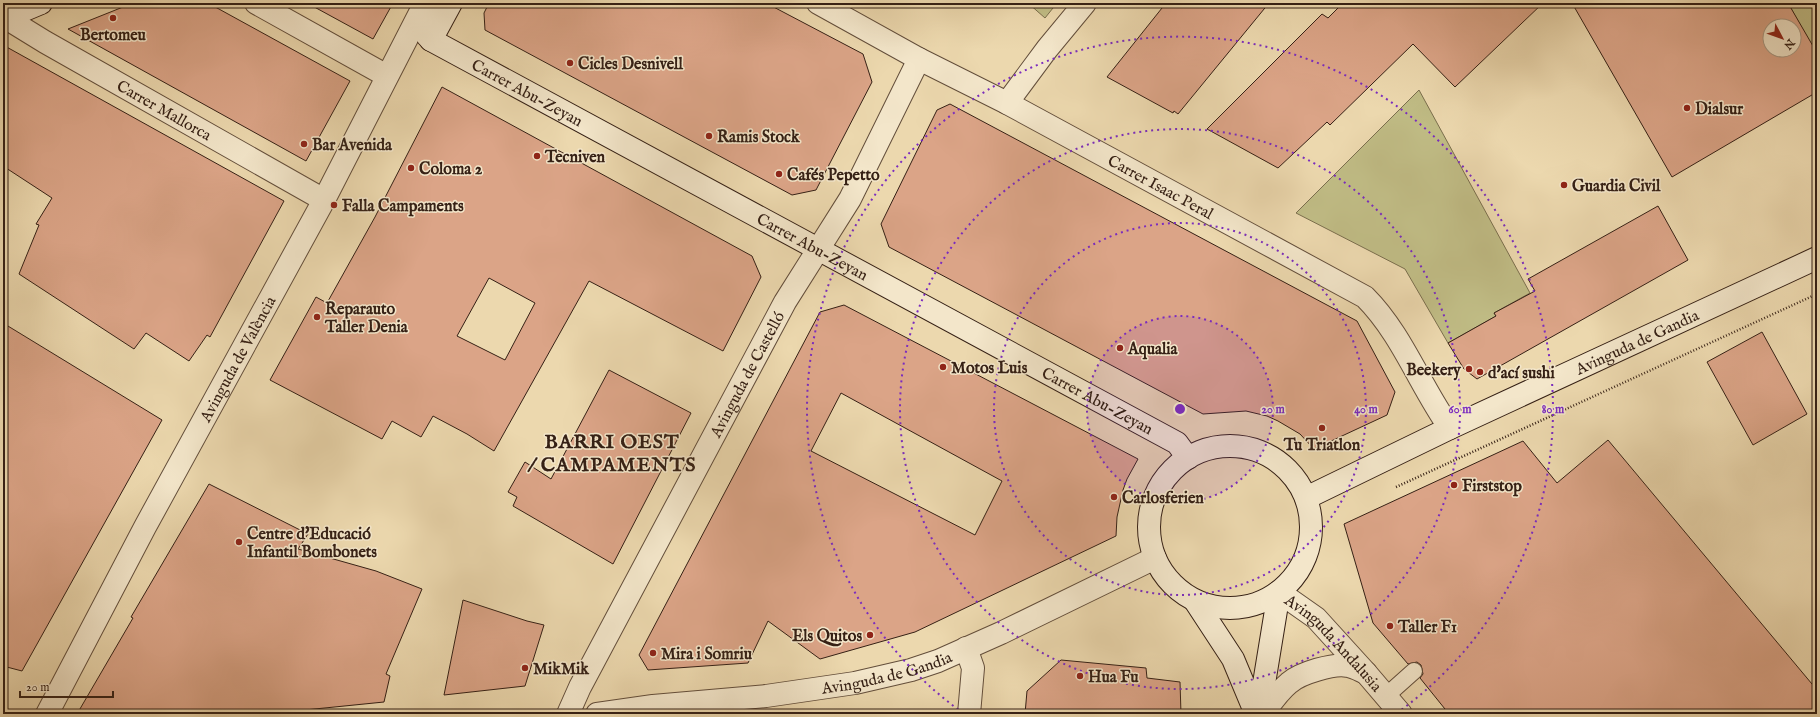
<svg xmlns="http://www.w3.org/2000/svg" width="1820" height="717" font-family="'IM FELL English',serif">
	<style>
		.green { fill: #c0bc85; stroke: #7a6e4d }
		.building { fill: #dba487; stroke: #352015; fill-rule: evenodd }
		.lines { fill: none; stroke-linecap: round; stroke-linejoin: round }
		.lane-casing { stroke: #634e3b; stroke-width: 18 }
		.street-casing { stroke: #634e3b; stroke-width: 24 }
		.secondary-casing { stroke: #352015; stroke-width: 24 }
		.path { stroke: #352015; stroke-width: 2.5; stroke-dasharray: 1 2; stroke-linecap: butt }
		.lane { stroke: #f3e6ca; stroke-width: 16 }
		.street { stroke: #f3e6ca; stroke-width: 22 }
		.secondary { stroke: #f3e6ca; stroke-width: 22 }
		.ring { fill: none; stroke: #7b2cbf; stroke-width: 2; stroke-dasharray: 2 4 }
		.poi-dot { fill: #8f2418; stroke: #f3e6ca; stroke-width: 1.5 }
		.labels { text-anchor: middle; stroke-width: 3; stroke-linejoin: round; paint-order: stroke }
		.poi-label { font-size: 16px; font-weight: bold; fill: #352015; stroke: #f3e6ca; text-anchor: start }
		.street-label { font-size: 16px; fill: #352015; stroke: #f3e6ca }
		.district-label { font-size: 20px; font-weight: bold; letter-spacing: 1px; fill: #352015; stroke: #f3e6ca }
		.centre { fill: #7b2cbf; stroke: #f3e6ca; stroke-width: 2 }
		.ring-label { font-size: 12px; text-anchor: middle; font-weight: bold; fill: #7b2cbf; stroke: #f3e6ca; stroke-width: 3; stroke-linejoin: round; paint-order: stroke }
	</style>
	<rect width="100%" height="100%" fill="#ecd8ae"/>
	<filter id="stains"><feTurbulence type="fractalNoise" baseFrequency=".005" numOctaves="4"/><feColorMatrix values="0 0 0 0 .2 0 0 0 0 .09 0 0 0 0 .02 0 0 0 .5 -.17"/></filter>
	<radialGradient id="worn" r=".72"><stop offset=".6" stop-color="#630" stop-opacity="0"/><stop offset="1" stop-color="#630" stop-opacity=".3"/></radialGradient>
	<g class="green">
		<polygon points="1028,3 1057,3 1045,18"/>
		<polygon points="1788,3 1817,3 1817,55"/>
		<polygon points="1419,90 1530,293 1494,313 1496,316 1448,343 1405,269 1296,213"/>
	</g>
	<g class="building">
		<polygon points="133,3 208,3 350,81 306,161 68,29"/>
		<polygon points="307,3 393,3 373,39"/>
		<polygon points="489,3 766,3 863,54 872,82 816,190 792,195 485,30 484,13"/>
		<polygon points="1166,3 1269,3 1178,114 1174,111 1173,113 1107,77"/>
		<polygon points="1343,3 1543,3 1455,87 1413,44 1330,125 1327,122 1278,168 1207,129 1322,14 1328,18"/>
		<path d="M1572 3H1788L1817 53V92L1672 177ZM1770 26H1794V50H1770Z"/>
		<polygon points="3,45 284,201 210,337 207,335 189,361 146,333 134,349 19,274 39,225 36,224 52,198 3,166"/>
		<path d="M442 87 752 256 761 277 723 351 589 281 494 451 467 434 433 416 421 437 392 421 382 439 270 380 316 297 327 303 375 217ZM489 278 535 303 505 360 457 336Z"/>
		<polygon points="950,104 1357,321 1395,392 1387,415 1314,449 1300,434 1278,421 1267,416 1246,411 1203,414 889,247 881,224 937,110"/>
		<polygon points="1658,206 1688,260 1477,379 1464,369 1448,343 1496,316 1494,313 1535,291 1528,279"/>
		<path d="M844 305 1138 459 1127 479 1123 490 1117 517 1116 536 915 632 820 659 768 621 748 663 648 670 639 655 820 312ZM841 393 1002 481 975 535 811 451Z"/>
		<polygon points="3,323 162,420 22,671 3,666"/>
		<polygon points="1762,332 1807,414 1753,445 1707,362"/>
		<polygon points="609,370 691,413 613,564 513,506 517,497 508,492 525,462 551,479"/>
		<polygon points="1608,440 1817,690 1817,714 1449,714 1420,678 1423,674 1421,665 1417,662 1408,664 1373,623 1344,524 1523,441 1557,483"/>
		<polygon points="209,484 308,534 298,549 376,571 422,589 386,674 390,676 384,702 265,714 77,714 133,618 131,617"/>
		<polygon points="463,600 527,621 544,625 525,686 444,695"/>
		<polygon points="1061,660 1146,668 1147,678 1180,682 1181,714 1025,714 1027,691"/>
	</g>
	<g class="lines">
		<defs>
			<polyline id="lane" points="1386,696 1414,671"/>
			<g id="street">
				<polyline points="256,3 387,76"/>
				<path id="s1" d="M818 3 919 59 1007 103 1365 297C1402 334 1420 386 1450 428"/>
				<path id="s2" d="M6 18 45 42 324 200"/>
				<polyline points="1007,103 1047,49 1085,3"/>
				<path id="s3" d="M1279 592 1316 618 1366 673 1401 714"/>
				<polyline points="966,648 973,668 969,714"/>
				<path id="s4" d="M47 714 145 527 324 200 425 3"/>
				<path id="s5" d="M568 714 580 687 785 302 850 199 919 59"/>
				<path id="s6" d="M597 714 653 706 766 696 855 683 911 670 938 661 1001 633 1155 558"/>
				<path d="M1263 714C1271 703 1278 692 1289 683 1300 673 1334 663 1348 666 1354 667 1361 671 1366 673"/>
			</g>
			<g id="secondary">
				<path id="s7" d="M428 3C422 17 419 29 431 40L1177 443 1188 458"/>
				<polyline points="3,19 41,3"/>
				<polyline points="431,40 451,3"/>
				<circle cx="1230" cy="527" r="81"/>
				<path id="s8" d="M1306 498 1450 428 1817 258"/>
				<polyline points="1195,601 1233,659 1256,714"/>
				<polyline points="1259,714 1279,592"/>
			</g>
		</defs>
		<use href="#lane" class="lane-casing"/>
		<use href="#street" class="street-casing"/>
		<use href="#secondary" class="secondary-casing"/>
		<polyline class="path" points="1396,487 1817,294"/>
		<use href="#lane" class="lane"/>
		<use href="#street" class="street"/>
		<use href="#secondary" class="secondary"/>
	</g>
	<circle cx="1180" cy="409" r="93" fill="#7b2cbf" fill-opacity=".12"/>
	<g class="ring">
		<circle cx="1180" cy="409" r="93"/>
		<circle cx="1180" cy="409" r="186"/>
		<circle cx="1180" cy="409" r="280"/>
		<path d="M963 713A373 373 0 1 1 1397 713"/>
	</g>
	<g class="poi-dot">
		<circle cx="113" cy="18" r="4"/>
		<circle cx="570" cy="63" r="4"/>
		<circle cx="1687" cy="108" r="4"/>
		<circle cx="709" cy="136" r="4"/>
		<circle cx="304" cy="144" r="4"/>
		<circle cx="537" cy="156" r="4"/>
		<circle cx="411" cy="168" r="4"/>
		<circle cx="779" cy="174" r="4"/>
		<circle cx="1564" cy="185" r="4"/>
		<circle cx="334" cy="205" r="4"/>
		<circle cx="317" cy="317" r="4"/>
		<circle cx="1120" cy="348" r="4"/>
		<circle cx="943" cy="367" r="4"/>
		<circle cx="1469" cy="369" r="4"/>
		<circle cx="1480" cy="372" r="4"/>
		<circle cx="1322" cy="428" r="4"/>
		<circle cx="1454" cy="485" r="4"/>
		<circle cx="1114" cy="497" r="4"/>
		<circle cx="239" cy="542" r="4"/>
		<circle cx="1390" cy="626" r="4"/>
		<circle cx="870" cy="635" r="4"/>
		<circle cx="653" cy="653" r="4"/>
		<circle cx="525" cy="668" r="4"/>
		<circle cx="1080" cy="676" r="4"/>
	</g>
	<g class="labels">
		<g class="poi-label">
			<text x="113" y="40" text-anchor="middle">Bertomeu</text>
			<text x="578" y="69">Cicles Desnivell</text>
			<text x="1695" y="114">Dialsur</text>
			<text x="717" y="142">Ramis Stock</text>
			<text x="312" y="150">Bar Avenida</text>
			<text x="545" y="162">Tecniven</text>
			<text x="419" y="174">Coloma 2</text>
			<text x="787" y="180">Cafés Pepetto</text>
			<text x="1572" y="191">Guardia Civil</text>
			<text x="342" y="211">Falla Campaments</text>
			<text x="325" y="314">Reparauto<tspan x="325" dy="18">Taller Denia</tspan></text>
			<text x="1128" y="354">Aqualia</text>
			<text x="951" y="373">Motos Luis</text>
			<text x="1461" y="375" text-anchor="end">Beekery</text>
			<text x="1488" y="378">d'ací sushi</text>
			<text x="1322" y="450" text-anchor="middle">Tu Triatlon</text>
			<text x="1462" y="491">Firststop</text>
			<text x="1122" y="503">Carlosferien</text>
			<text x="247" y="539">Centre d'Educació<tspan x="247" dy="18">Infantil Bombonets</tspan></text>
			<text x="1398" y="632">Taller F1</text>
			<text x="862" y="641" text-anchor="end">Els Quitos</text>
			<text x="661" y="659">Mira i Somriu</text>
			<text x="533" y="674">MikMik</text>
			<text x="1088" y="682">Hua Fu</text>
		</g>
		<g class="street-label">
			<text dy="6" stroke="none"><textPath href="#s7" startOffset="150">Carrer Abu-Zeyan</textPath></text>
			<text dy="6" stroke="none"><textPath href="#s2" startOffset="183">Carrer Mallorca</textPath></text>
			<text dy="6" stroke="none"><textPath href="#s1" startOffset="389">Carrer Isaac Peral</textPath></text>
			<text dy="6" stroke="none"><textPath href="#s7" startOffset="474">Carrer Abu-Zeyan</textPath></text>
			<text dy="6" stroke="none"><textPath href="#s8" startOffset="366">Avinguda de Gandia</textPath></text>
			<text dy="6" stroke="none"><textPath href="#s4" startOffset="403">Avinguda de València</textPath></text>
			<text dy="6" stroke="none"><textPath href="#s5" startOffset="384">Avinguda de Castelló</textPath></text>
			<text dy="6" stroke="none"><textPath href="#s7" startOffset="798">Carrer Abu-Zeyan</textPath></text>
			<text dy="6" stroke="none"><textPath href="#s3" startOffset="75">Avinguda Andalusia</textPath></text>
			<text dy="6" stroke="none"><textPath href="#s6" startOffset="293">Avinguda de Gandia</textPath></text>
		</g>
		<g class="district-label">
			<text x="612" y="448">BARRI OEST<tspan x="612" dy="23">/ CAMPAMENTS</tspan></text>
		</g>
	</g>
	<circle cx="1180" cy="409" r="6" class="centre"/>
	<g class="ring-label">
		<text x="1273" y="413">20 m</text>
		<text x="1366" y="413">40 m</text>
		<text x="1460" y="413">60 m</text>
		<text x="1553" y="413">80 m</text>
	</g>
	<rect width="1820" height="717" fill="none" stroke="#ecd8ae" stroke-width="16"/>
	<rect x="4" y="4" width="1812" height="709" fill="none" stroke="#352015" stroke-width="2"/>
	<rect x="8" y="8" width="1804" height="701" fill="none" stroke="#352015"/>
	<g transform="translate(1782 38) rotate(131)"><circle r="19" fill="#f3e6ca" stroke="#a79782"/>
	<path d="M0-3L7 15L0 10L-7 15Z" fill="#8f2418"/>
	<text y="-6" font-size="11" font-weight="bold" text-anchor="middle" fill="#352015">N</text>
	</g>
	<path d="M20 691v6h93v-6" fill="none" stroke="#352015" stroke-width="2"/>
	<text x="26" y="691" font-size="12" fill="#352015" stroke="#f3e6ca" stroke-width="3" paint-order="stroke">20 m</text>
	<rect width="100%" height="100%" filter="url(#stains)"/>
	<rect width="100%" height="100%" fill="url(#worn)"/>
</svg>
